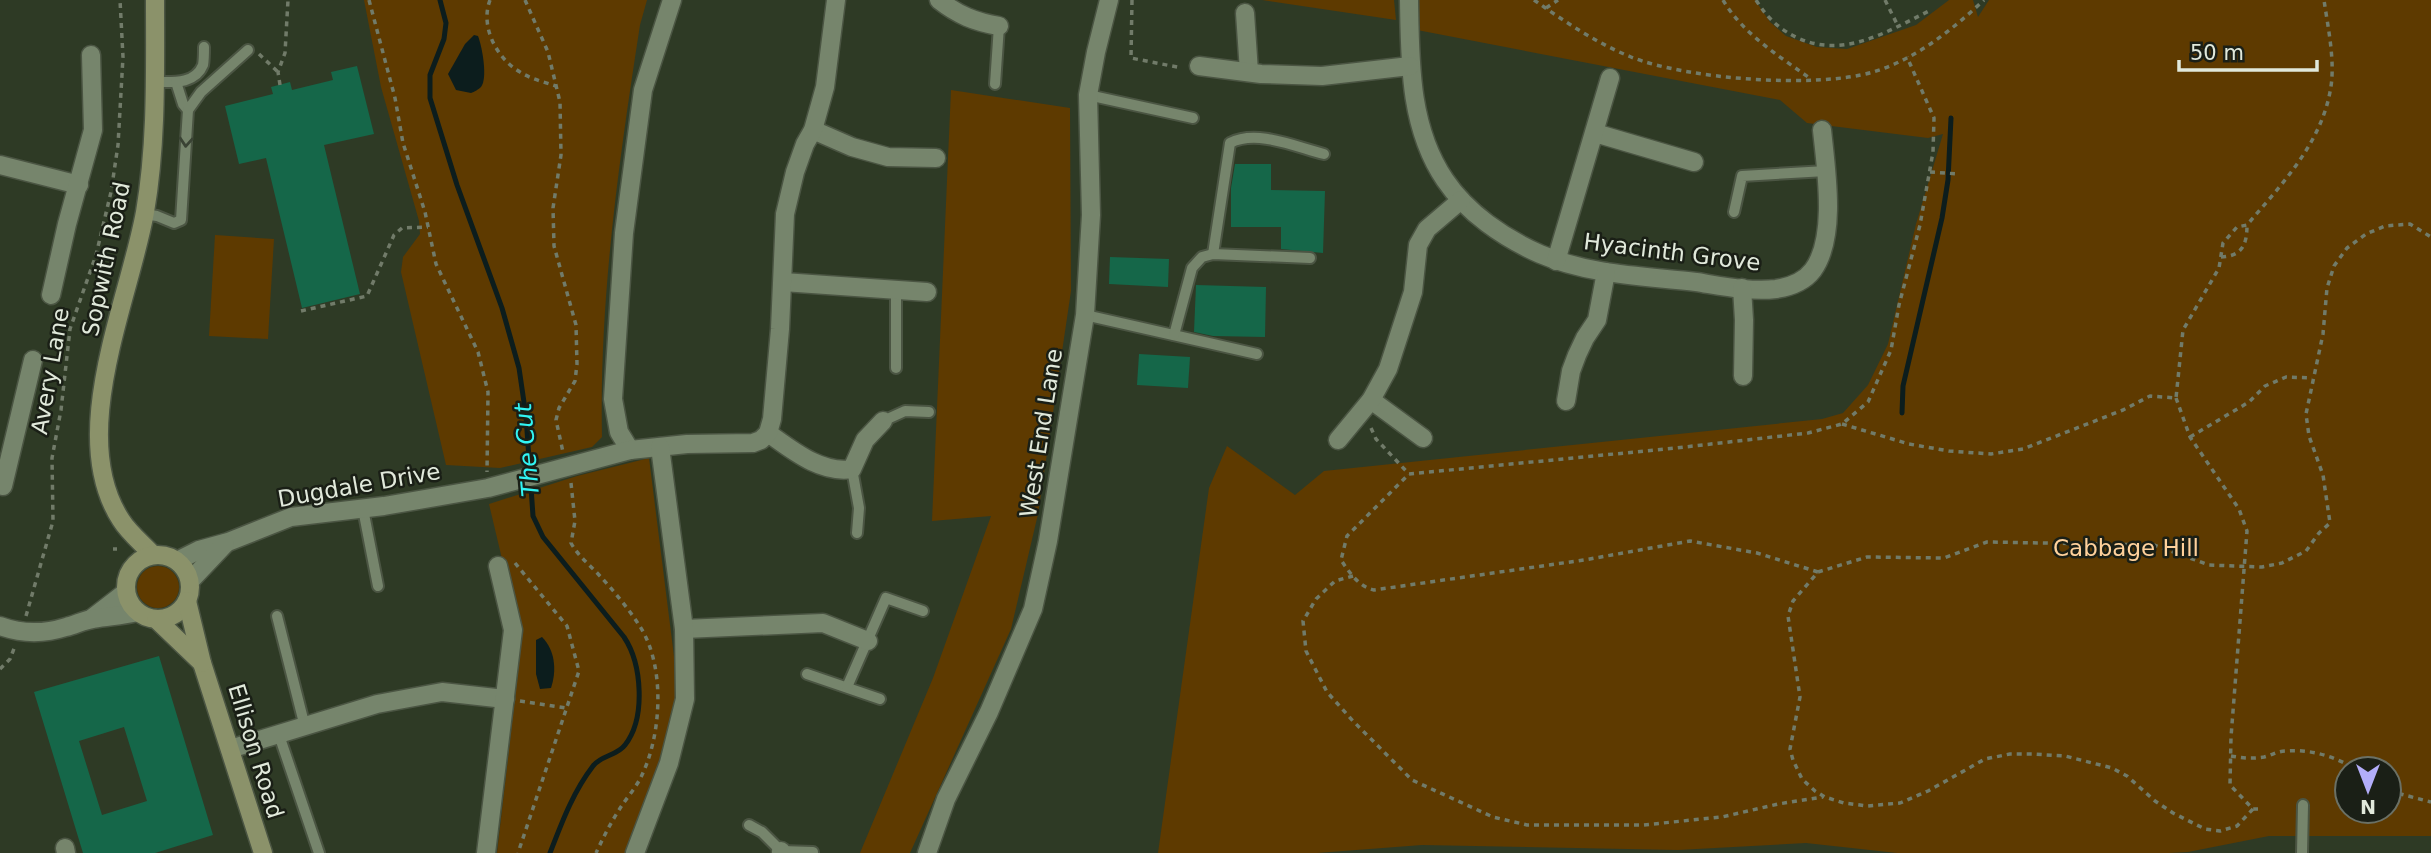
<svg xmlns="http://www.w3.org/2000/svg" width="2431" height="853" font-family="'DejaVu Sans',sans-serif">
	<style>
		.green { fill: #5e3a00; fill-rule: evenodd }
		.water { fill: #0c1d1d }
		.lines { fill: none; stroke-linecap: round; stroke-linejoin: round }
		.stream { stroke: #0c1d1d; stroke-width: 5 }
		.building { fill: #156749; fill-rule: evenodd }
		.lane-casing { stroke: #4b5543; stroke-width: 14 }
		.street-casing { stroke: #4b5543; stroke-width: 21 }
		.secondary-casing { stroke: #4b5543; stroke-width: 21 }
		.path { stroke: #717b69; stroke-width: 3.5; stroke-dasharray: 5 5; stroke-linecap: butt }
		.lane { stroke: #76856c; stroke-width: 10 }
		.street { stroke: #76856c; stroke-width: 18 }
		.secondary { stroke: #8b926a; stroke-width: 18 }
		.oneway { stroke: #3a4334 }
		.labels { text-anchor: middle; stroke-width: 5; stroke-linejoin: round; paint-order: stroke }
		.street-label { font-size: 23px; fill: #e1e9db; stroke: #1a1f16 }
		.park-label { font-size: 23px; fill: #ffd19b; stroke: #1a1f16 }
		.water-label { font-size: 24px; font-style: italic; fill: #31f5f4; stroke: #1a1f16 }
	</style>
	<rect width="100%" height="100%" fill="#2e3a25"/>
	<g class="green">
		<path d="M364 0H647L640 25C619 161 599 299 602 437L592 447 500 468 446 465 401 272 403 257 420 234 419 221 381 87Z"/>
		<polygon points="1262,0 1394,0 1396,20"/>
		<path d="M1416 0H1755L1770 22 1786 36 1817 47 1847 49 1916 25 1949 0H1973L1978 17 1989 0H2431V836H2269L2188 852 2169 853H1897L1806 843 1678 850 1422 845 1317 853H1158L1209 488 1227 446 1295 495 1324 471 1822 419 1843 413 1868 385 1888 344 1916 224 1943 134 1928 138 1807 123 1780 100 1417 30ZM2347 769H2389V811H2347Z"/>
		<polygon points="951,90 1070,108 1071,291 1038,514 1011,629 910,853 860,853 933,678 991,516 932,521"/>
		<polygon points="215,235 274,239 268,339 209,336"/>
		<polygon points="649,458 678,688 660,759 627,853 497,853 520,655 520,635 489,504 577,476"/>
		<circle cx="158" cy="587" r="21"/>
	</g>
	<g class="water">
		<path d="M474 35 478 36C482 46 488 78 481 87 479 89 474 92 471 93L456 90 448 74 465 44Z"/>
		<path d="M542 637C555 650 557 670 551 688L540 689 536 674V640Z"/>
	</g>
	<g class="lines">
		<g class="stream">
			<path d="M440 0 446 23 444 39 430 75V98L457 185 502 308 519 368 526 416 533 516 543 537 624 637C642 664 646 718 625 745 617 756 601 755 593 766 573 792 562 822 550 853"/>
			<polyline points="1902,413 1903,386 1942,218 1948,180 1951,118"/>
		</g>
	</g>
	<g class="building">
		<polygon points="357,66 374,134 324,145 360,294 302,308 266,158 239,164 225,106 273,94 271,87 290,82 292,90 333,80 331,72"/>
		<polygon points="1235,164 1271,164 1271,190 1325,191 1323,253 1281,249 1281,227 1231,227 1231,188"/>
		<polygon points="1110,257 1169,259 1168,287 1109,284"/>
		<polygon points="1196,285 1266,287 1265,337 1213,336 1194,332"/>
		<polygon points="1139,354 1190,357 1188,388 1137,385"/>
		<path d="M159 656 213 835 155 853H83L34 692ZM124 727 147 801 102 815 79 741Z"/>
	</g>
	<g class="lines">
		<defs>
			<g id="lane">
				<path d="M154 82C171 82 195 85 203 65 204 60 204 52 204 47"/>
				<polyline points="176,82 183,104 188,110"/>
				<polyline points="995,84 999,26"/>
				<polyline points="1088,95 1193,118"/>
				<polyline points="1734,212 1742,176 1826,171"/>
				<polyline points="144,214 157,216 174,223 181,220 188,110 201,92 248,50"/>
				<path d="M1213 254 1230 143C1257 129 1296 147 1324 154"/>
				<polyline points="896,290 896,368"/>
				<polyline points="1085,315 1257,354"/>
				<polyline points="1174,335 1192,268 1202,257 1213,254 1310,258"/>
				<polyline points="883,421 905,411 929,412"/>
				<polyline points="852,469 859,508 857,533"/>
				<polyline points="363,509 378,586"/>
				<polyline points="277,616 305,727"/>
				<polyline points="807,674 880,699"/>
				<polyline points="847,687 886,598 923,611"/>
				<polyline points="279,735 319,853"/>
				<polyline points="749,825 762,832 781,851 813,852"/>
				<polyline points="2302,853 2303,805"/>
			</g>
			<g id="street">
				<path d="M939 0C958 15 975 22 999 26"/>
				<path d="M1409 0C1410 61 1409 127 1445 180 1467 213 1504 238 1540 254 1589 275 1644 276 1696 282 1722 286 1750 292 1776 289 1789 287 1804 282 1813 270 1837 237 1826 169 1822 130"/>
				<polyline points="1245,13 1249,72"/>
				<polyline points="1199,66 1261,74 1322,76 1410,66"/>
				<polyline points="813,130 852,147 888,157 936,158"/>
				<polyline points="1595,133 1694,162"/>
				<polyline points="0,165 79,185"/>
				<polyline points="1556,261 1610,78"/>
				<polyline points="783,282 927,292"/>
				<polyline points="1742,288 1744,320 1743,376"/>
				<polyline points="51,295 67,224 93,130 91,55"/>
				<polyline points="1371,400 1423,438"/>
				<polyline points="1566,401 1571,371 1577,355 1585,338 1597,320 1606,272"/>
				<path d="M768 433C792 450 821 474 852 469L865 440 883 421"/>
				<polyline points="1338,440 1371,400 1388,369 1413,292 1418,245 1427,229 1461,200"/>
				<polyline points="630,450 619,432 613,399 624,233 643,90 672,0"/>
				<polyline points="3,486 33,360"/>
				<polyline points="177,561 199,550 228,542 291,517 384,506 488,488 630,450 687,444 753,443 761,440 768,433 772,419 780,329 785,214 795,172 805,144 813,130 825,87 836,0"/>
				<polyline points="190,581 225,544"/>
				<polyline points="91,619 126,592"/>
				<path d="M0 626C22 634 44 634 66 627 75 625 84 620 93 619 109 616 121 616 137 612"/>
				<polyline points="684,629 823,623 868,641"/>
				<polyline points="230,749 377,704 442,692 505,699"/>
				<polyline points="65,848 66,853"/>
				<polyline points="486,853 513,630 498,566"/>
				<polyline points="635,853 669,763 685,699 684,629 660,447"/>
				<polyline points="781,853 781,851"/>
				<polyline points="927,853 946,799 989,712 1033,609 1048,541 1085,315 1091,215 1088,95 1096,52 1109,0"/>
			</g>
			<g id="secondary">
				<path d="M153 555C143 544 129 533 121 520 66 436 129 301 145 212 157 142 155 70 155 0"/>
				<circle cx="158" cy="587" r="32"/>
				<polyline points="187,601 202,663 263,853"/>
				<polyline points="156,619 202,663"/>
			</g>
		</defs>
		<use href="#lane" class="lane-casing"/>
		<use href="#street" class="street-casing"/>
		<use href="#secondary" class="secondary-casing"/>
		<g class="path">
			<polyline points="369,0 395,98 403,143 425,212 436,264 478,352 488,392 487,472"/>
			<path d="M490 0C480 26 496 58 520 72 531 79 544 82 556 86"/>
			<polyline points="525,0 548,52 560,102 561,155 553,208 554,246 576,325 577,364 575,381 559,408 556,420 563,452"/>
			<polyline points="1132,0 1131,58 1182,68"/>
			<path d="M1534 0C1564 21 1596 43 1631 57 1686 79 1816 89 1873 72 1916 59 1952 30 1984 0"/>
			<path d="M1723 0C1743 34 1779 56 1811 79"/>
			<path d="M1756 0C1768 19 1780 30 1800 39 1846 58 1888 31 1929 11"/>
			<polyline points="1885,0 1898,26"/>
			<polyline points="1546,8 1558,0"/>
			<polyline points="259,54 278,72"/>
			<polyline points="280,85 278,72 285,53 288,0"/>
			<polyline points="1930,172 1959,174"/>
			<path d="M2221 257C2242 256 2247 245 2247 225"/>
			<polyline points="301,311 367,296 394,235 402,228 428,227"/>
			<polyline points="2176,398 2190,437 2239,509 2247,531 2231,737 2230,785 2253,809 2258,809"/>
			<path d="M1842 424 1909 444 1949 451 1991 454 2023 449 2123 410 2150 396 2176 398 2183 330 2219 268 2223 243 2237 227 2247 225C2281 185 2320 145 2330 92 2336 64 2328 28 2324 0"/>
			<polyline points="1371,428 1376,439 1409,474"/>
			<polyline points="2190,437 2249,402 2265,386 2286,377 2312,378"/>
			<path d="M571 483 575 521 571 543C578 556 589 564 599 575 613 590 628 608 639 625 666 665 662 737 640 779 634 790 625 800 619 810 610 824 603 838 596 853"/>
			<polyline points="113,549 117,549"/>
			<polyline points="515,563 567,626 579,671 518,853"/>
			<path d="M1818 572 1757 553 1690 541 1584 560 1374 590C1359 587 1349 572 1341 560L1347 536 1409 474 1676 448 1808 433 1842 424 1868 402 1891 350 1899 305 1920 225 1933 152 1934 118 1907 57"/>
			<polyline points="1353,576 1335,581 1316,599 1303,621 1306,651 1327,692 1353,721 1412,780 1493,817 1527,825 1643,825 1722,817 1778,804 1823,797"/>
			<polyline points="26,616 53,521 52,458 61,410 70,329 96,255 111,192 118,145 123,57 120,0"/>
			<polyline points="0,669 10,659 15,646"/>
			<polyline points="520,701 566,708"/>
			<path d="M2231 756C2242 758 2253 759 2264 757 2272 755 2278 751 2286 751 2310 749 2334 756 2355 769"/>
			<polyline points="2389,791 2431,802"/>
			<polyline points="2253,809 2237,826 2220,831 2205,829 2173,813 2155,801 2127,776 2112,768 2065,756 2032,754 2010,754 1985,759 1928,791 1900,803 1867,806 1844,803 1825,797 1815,791 1802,779 1793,760 1790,749 1800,697 1788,616 1793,601 1818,572 1867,557 1944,558 1987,542 2154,545 2209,565 2262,567 2282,563 2306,551 2319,533 2330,523 2323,475 2309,436 2306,414 2323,334 2327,288 2334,266 2347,248 2366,234 2385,226 2410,224 2431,237"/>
		</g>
		<use href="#lane" class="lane"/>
		<use href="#street" class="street"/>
		<use href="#secondary" class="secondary"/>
	</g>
	<defs><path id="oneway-chevron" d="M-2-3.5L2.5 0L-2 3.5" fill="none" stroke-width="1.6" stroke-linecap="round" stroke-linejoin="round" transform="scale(1.75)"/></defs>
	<use class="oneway" href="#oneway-chevron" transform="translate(186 142) rotate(94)"/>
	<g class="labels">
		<g class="street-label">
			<text transform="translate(1672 252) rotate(7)" y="8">Hyacinth Grove</text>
			<text transform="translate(106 259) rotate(-78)" y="8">Sopwith Road</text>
			<text transform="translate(50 371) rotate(-80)" y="8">Avery Lane</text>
			<text transform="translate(1041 433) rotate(-81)" y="8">West End Lane</text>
			<text transform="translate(359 485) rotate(-10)" y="8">Dugdale Drive</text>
			<text transform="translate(256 751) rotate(73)" y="8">Ellison Road</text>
		</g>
		<g class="park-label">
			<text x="2126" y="556">Cabbage Hill</text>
		</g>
		<g class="water-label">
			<text transform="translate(527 450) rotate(-95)" y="8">The Cut</text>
		</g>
	</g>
	<g transform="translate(2368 790) rotate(180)"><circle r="33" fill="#1a1f16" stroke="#6a7065" stroke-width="2"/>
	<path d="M0-5L12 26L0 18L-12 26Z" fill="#b2adf9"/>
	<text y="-10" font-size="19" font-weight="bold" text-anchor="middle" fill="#e1e9db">N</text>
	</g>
	<path d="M2179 60v10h138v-10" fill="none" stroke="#e1e9db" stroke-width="3.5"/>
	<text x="2190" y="60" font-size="21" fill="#e1e9db" stroke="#1a1f16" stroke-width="5" paint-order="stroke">50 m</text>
</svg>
